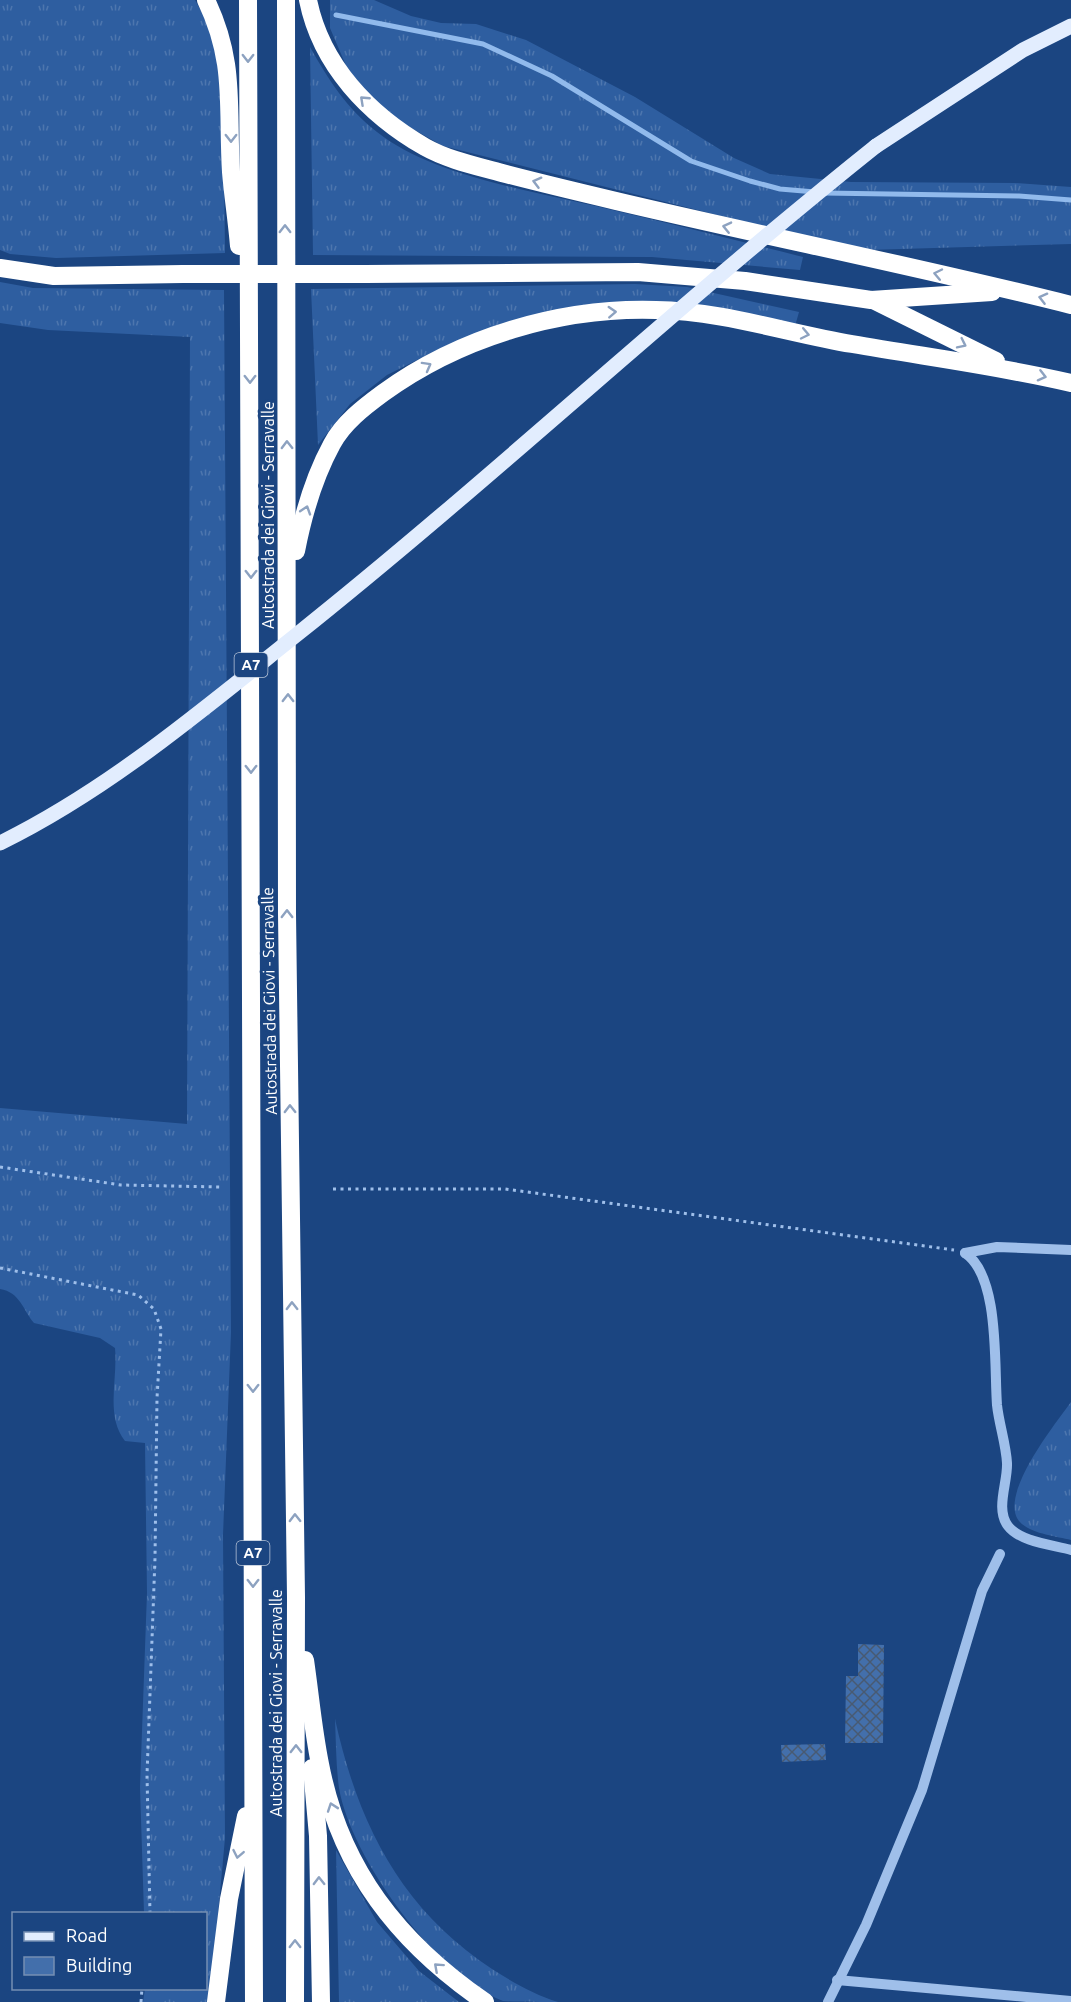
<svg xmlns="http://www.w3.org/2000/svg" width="1071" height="2002" font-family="Ubuntu,sans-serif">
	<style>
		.grass { fill: url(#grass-tufts) }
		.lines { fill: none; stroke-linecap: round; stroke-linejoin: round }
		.stream { stroke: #91baec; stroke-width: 5 }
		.building { fill: url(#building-cross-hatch) }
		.path { stroke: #9fbfea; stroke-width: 3; stroke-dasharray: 3 4.5; stroke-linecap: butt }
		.minor { stroke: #9fbfea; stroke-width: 10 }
		.major { stroke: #e2edfe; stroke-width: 15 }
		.highway { stroke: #fff; stroke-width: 18 }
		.major-bridge { stroke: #e2edfe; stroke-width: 15 }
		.highway-bridge { stroke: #fff; stroke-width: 18 }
		.oneway { stroke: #8da2c0 }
		.labels { text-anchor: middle; stroke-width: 6; stroke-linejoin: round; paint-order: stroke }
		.shield { fill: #1b4581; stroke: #bbc7d9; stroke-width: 1.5 }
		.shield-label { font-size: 15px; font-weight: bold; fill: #fff }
		.street-label { font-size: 16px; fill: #fff; stroke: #1b4581 }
	</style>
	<defs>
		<pattern id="grass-tufts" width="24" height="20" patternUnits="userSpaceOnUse" patternTransform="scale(1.5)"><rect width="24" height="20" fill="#2e5ea0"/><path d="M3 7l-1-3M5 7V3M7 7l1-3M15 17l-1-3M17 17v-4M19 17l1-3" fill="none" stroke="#4d76ae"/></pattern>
		<pattern id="building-cross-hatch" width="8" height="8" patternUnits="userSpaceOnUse" patternTransform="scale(1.5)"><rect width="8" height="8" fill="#436fab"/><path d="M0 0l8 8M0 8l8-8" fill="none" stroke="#485a72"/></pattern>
	</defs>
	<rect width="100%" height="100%" fill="#1b4581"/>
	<g class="grass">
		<polygon points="0,0 195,0 212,31 223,81 225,253 56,258 10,254 0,250"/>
		<polygon points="330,0 374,0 411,16 441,23 476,24 526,40 635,97 734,158 770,174 851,182 1015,183 1071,187 1071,244 867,250 733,219 443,146 404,124 374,100 347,68 330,28"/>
		<path d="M310 47C328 79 347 109 377 132 433 177 539 192 608 209 673 224 738 241 803 257L800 270 652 257 313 255Z"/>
		<path d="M0 282 33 288 224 290 231 1332 223 1535 225 1838 210 2002H143L145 1989 206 1988V1914L144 1913 140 1787 147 1593 145 1443 125 1441C105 1416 118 1379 115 1348L100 1338 34 1323C23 1310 20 1292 0 1289V1108L187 1124 190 337 48 330 0 323Z"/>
		<polygon points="635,284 687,287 799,312 795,326 576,307 503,323 443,347 387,375 350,404 318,445 311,289"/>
		<path d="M1071 1402V1540C1056 1536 1030 1534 1019 1521 998 1495 1056 1423 1071 1402Z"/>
		<path d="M335 1719C358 1824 401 1909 492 1969 512 1982 535 1995 558 2002 542 2002 517 2002 503 2001 436 1975 351 1858 339 1788 336 1766 336 1742 335 1719Z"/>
		<polygon points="336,1850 377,1922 419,1971 459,2002 339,2002"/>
	</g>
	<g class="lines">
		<g class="stream">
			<polyline points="336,15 483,44 552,76 691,161 750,181 780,189 815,192"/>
			<polyline points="824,193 1019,196 1071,200"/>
		</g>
	</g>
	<g class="building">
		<polygon points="858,1644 884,1645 883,1743 845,1743 846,1676 858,1676"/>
		<polygon points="825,1744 826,1760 782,1762 781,1745"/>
	</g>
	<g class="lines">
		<g class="path">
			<polyline points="0,1167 121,1185 220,1187"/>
			<polyline points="333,1189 505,1189 954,1250"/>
			<polyline points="0,1268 138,1295 154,1309 161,1329 157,1398 155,1558 147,1775 150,1914"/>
			<polyline points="141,2002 142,1988"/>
		</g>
		<g class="minor">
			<path d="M965 1253C1000 1276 994 1366 997 1405 999 1424 1006 1444 1007 1463 1008 1482 995 1509 1008 1526 1020 1542 1053 1545 1071 1550"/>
			<polyline points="965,1253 997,1247 1071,1250"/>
			<polyline points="837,1980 1071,2001"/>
			<polyline points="828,2002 866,1925 922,1790 982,1591 1000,1554"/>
		</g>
		<polyline class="major" points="876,146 1023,50 1071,26"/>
		<g class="highway">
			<path d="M206 0C236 62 227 106 231 172 233 196 237 221 239 246"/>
			<polyline points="248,0 254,2002"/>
			<polyline points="286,0 287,914 296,1597 295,2002"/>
			<path d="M308 0C321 65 369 115 425 147 448 160 477 166 502 173 540 183 578 192 616 201 768 237 920 267 1071 305"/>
			<polyline points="0,268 54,276 183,274"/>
			<polyline points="365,274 638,272 745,281 871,300 992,292"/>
			<polyline points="873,300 996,361"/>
			<path d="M296 551C303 515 314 477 332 444 343 423 364 407 383 393 460 337 561 307 656 310 722 311 787 333 852 344 926 357 999 366 1071 383"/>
			<path d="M305 1660C310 1694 313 1730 320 1764 340 1869 399 1943 485 2002"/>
			<polyline points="312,1768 318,1836 321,2002"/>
			<polyline points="216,2002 229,1899 246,1816"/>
		</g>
		<path class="major-bridge" d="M0 843C108 790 201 711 295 636 493 478 678 304 876 146"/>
		<polyline class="highway-bridge" points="183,274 365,274"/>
	</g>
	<defs><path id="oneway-chevron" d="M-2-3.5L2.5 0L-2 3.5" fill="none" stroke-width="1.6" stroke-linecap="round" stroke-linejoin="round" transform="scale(1.5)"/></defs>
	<g class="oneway">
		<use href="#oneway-chevron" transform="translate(248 58) rotate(90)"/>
		<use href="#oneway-chevron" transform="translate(364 100) rotate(-137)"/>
		<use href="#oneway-chevron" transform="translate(231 138) rotate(90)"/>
		<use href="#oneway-chevron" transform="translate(537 182) rotate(-165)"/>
		<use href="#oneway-chevron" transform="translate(727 227) rotate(-167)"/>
		<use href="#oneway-chevron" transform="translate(285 229) rotate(-90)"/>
		<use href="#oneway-chevron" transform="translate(938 274) rotate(-168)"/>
		<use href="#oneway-chevron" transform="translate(1043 298) rotate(-166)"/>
		<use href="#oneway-chevron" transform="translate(612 312) rotate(-3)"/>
		<use href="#oneway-chevron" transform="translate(805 334) rotate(12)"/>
		<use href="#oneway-chevron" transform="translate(962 344) rotate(26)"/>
		<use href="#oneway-chevron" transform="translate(427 366) rotate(-29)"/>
		<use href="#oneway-chevron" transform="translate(1042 376) rotate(14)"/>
		<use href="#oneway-chevron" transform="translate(250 379) rotate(90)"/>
		<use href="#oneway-chevron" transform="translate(287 445) rotate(-91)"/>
		<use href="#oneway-chevron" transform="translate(306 510) rotate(-72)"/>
		<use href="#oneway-chevron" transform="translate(251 574) rotate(90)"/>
		<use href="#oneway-chevron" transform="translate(288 698) rotate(-90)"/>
		<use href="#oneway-chevron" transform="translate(251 769) rotate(90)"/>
		<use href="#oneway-chevron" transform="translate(287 914) rotate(-90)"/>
		<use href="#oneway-chevron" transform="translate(290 1109) rotate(-91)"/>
		<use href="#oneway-chevron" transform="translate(292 1306) rotate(-91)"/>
		<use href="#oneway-chevron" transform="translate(253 1388) rotate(90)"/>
		<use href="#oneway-chevron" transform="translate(295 1518) rotate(-91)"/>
		<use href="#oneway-chevron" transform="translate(253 1583) rotate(90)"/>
		<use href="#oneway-chevron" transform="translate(296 1749) rotate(-90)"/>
		<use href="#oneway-chevron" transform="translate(332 1807) rotate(-109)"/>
		<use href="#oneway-chevron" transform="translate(238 1854) rotate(101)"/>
		<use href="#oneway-chevron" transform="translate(319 1881) rotate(-91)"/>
		<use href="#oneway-chevron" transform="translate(295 1944) rotate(-90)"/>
		<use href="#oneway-chevron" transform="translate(438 1967) rotate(-138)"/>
	</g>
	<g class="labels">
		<g class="shield">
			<rect x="234.5" y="653" width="33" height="24" rx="4.5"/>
			<rect x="236.5" y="1541" width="33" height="24" rx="4.5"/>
		</g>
		<g class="shield-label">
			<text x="251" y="670">A7</text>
			<text x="253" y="1558">A7</text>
		</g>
		<g class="street-label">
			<text transform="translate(268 515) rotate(-90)" y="6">Autostrada dei Giovi - Serravalle</text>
			<text transform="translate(269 1001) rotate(-91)" y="6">Autostrada dei Giovi - Serravalle</text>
			<text transform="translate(276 1703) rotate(-90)" y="6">Autostrada dei Giovi - Serravalle</text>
		</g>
	</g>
	<rect x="12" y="1912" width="195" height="78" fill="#1b4581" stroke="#768fb3" stroke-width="1.5"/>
	<rect x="24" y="1932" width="30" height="9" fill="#e2edfe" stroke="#768fb3" stroke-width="1.5"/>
	<text x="66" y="1942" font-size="18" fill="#ffffff">Road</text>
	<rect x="24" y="1957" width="30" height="18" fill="#436fab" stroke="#768fb3" stroke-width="1.5"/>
	<text x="66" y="1972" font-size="18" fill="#ffffff">Building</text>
</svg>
